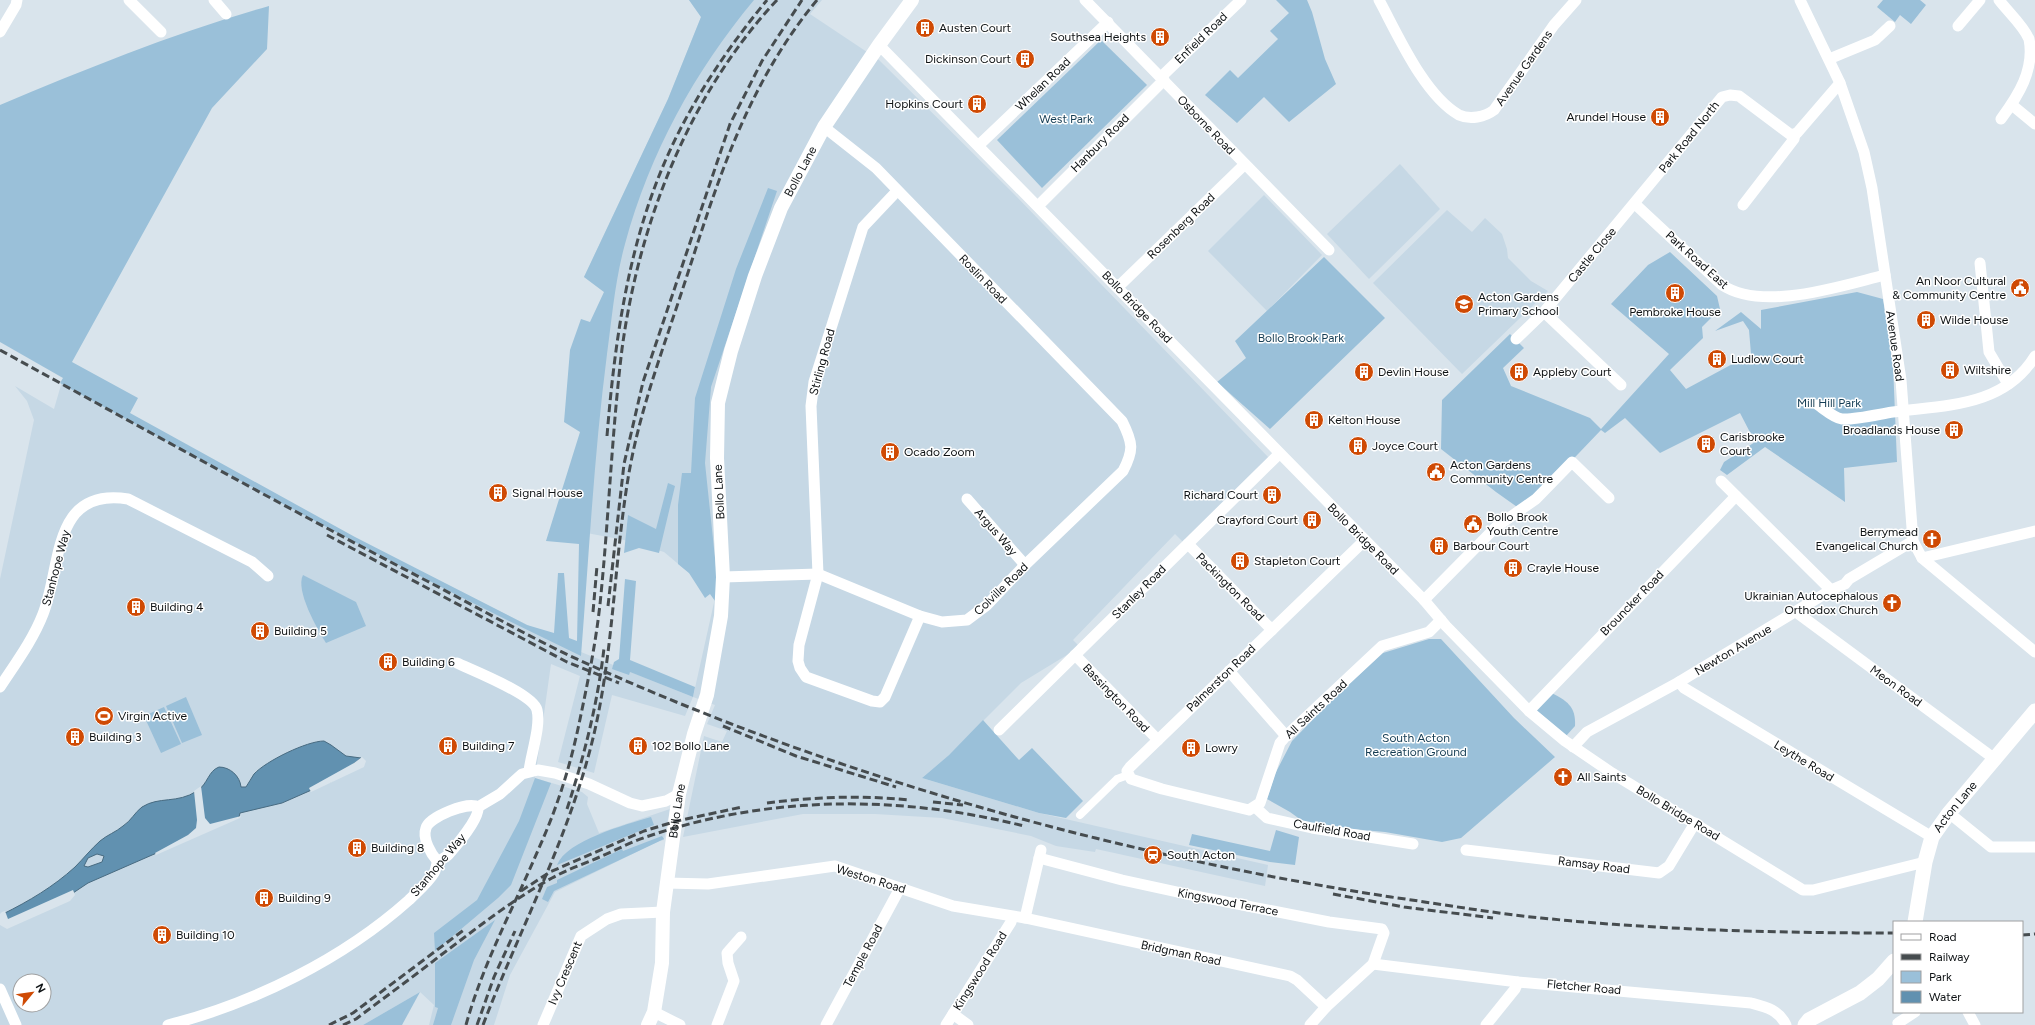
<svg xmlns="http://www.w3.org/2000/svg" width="2035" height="1025" font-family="Figtree,sans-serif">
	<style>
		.built { fill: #c6d8e5; fill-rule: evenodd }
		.green { fill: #9ac0d9 }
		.water { fill: #6191b0; stroke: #486b81; fill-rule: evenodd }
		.pier { fill: #d9e4ec }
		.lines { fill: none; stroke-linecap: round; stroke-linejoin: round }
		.pedestrian { stroke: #fff; stroke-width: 8 }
		.minor { stroke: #fff; stroke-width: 11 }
		.tertiary { stroke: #fff; stroke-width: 14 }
		.secondary { stroke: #fff; stroke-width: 15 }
		.rail { stroke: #464c4f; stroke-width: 3; stroke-dasharray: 8 4; stroke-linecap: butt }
		.labels { text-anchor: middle; stroke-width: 3; stroke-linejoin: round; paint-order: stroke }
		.poi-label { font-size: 12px; fill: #0e1214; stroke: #fff; text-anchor: start }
		.street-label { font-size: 12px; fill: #0e1214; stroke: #fff }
		.park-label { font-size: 12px; fill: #153d54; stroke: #fff }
	</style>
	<rect width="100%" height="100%" fill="#d9e4ec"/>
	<g class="built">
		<path d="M689 0H822L810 14 879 60 1014 194 1269 458 1183 542 1175 534 1073 640 1080 647 1021 683 949 755 922 778 1039 813 1268 865 1265 886 1096 849 1095 852 1056 846 1031 836 942 818 875 814H803L683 837 704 736 722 742 727 731 707 724 715 705 693 697 685 716 612 695 594 773 558 762 580 676 551 664 535 778 582 792 588 797 587 804 599 833 670 809 664 840 659 841 555 892 510 975 494 1025H429L434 1005 420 992 363 1025H0V579L34 420 27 401 15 386 54 409 63 378 356 539 581 652 693 697 715 598 708 589 664 552 624 540 576 531 604 292 584 277 668 99 701 17ZM20 981H44V1005H20Z"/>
		<polygon points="1400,164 1440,209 1369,279 1327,234"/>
		<polygon points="1264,195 1322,255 1267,311 1208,251"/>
		<polygon points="1447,210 1472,232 1485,218 1502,234 1507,249 1508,258 1531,281 1548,291 1462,374 1373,283"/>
	</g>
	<g class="green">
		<path d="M689 0H754C694 72 650 153 625 244 615 280 612 318 607 354 594 454 589 555 581 656 404 572 232 476 60 383L63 378 0 342V105C88 68 177 32 269 6L267 49 212 108 72 362 138 398 130 413 355 537 527 625 554 633 558 573H564L569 638 577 641 579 544 546 541 580 432 564 422 570 350 581 319 590 322 604 292 584 277 668 99 701 17Z"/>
		<polygon points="1276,0 1307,0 1312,12 1325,59 1336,84 1289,122 1264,97 1237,123 1205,95 1230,70 1238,78 1278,39 1270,31 1289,13"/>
		<polygon points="1883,0 1920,0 1926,5 1911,24 1900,15 1895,22 1877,7"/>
		<polygon points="1101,40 1147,85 1042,188 997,140"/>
		<polygon points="768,188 777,191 711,387 705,463 719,596 715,601 710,594 705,598 689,573 678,564 678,505 682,473 691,473 695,398 736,269"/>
		<polygon points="1670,252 1717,296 1720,309 1702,327 1703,338 1670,370 1686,389 1751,354 1749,330 1743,321 1715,331 1741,312 1761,329 1761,310 1857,292 1883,299 1893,365 1897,462 1844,468 1845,502 1765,447 1727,475 1720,470 1724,462 1755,442 1740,413 1660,453 1625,418 1605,433 1601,430 1535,499 1520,509 1496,492 1441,449 1442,400 1510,334 1524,348 1503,368 1511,386 1590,418 1601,429 1669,354 1611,304 1648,265"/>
		<polygon points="1324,257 1385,318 1270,429 1217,382 1246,358 1235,341"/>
		<polygon points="668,483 675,486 659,553 639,548 624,553 628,515 656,529"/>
		<path d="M303 575 356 602 366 626 326 643C317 629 295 590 303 575Z"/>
		<polygon points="625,579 636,581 630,660 695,687 693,697 630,672 629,675 612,669 614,662 619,659"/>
		<polygon points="1429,639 1441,639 1514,718 1555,757 1461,838 1442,842 1385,832 1308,825 1290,812 1267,799 1275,774 1292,741 1334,698 1383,653"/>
		<path d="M1550 692C1567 701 1576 706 1575 726L1566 736 1535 709Z"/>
		<polygon points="186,697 202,735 182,743 166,706"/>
		<polygon points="164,707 181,744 161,753 144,716"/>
		<polygon points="983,720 1019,760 1032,748 1083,801 1066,818 1039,813 922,778 949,755"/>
		<polygon points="535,778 551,783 511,885 498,898 435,951 434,933 477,900 519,821"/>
		<path d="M651 817 654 825 557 865C567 840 625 825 651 817Z"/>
		<polygon points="1276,830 1299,837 1295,865 1270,862 1189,845 1192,834 1270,851"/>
		<polygon points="662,836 664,839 554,891 548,902 542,899 547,887 557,883 557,880 622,849 623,851"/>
		<polygon points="495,920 474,960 451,1025 433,1025 438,1008 435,1007 435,963"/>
		<polygon points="420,992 402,1025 363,1025"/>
	</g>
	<path class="water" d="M324 741 331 745 346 756 361 758 332 781 282 803 240 813 239 817 88 883 73 893 6 927 3 914C29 901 53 887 75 867 83 859 91 849 100 841 107 835 116 832 123 826 131 821 135 812 142 807 159 796 177 804 197 791 208 784 208 771 219 767 230 767 240 776 241 787H246C249 783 251 778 254 774 266 761 307 741 324 741ZM97 854 104 856 102 862 88 867 84 866 88 858Z"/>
	<g class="pier">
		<polygon points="362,757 366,761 364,767 311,792 309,788 354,763"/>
		<polygon points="201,786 205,818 210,824 241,816 240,818 156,855 155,853 188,835 196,828 197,820 194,791"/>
		<polygon points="73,890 75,895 70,901 7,929 0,925 0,914 2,912 5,911 8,919"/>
	</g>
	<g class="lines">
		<polyline class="pedestrian" points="1080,815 1117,779 1128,775"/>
		<g class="minor">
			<polyline points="129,0 161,32"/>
			<polyline points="214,0 226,14"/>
			<polyline points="1085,0 1329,250"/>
			<path d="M1379 0C1398 35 1424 95 1459 115 1470 120 1485 117 1494 110L1554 25 1576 0"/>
			<polyline points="1800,0 1840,83 1864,152 1872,188 1901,380 1913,541 1922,558 2035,652"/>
			<path d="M1999 0C2008 12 2023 25 2029 39 2035 70 2018 96 2001 119"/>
			<polyline points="1958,26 1980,0"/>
			<polyline points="0,32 16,5 17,0"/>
			<polyline points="879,45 1424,600 1446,626 1529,711 1565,741 1612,773 1803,890 1813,890 1925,862"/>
			<polyline points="1829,59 1875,40 1890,26"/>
			<polyline points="1161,77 1241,0"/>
			<polyline points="2012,105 2035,124"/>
			<polyline points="979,145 1108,22"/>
			<polyline points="897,191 863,227 814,382 811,406 818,574 799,645 798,661 800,668 806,677 872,701 880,702 885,697 920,616"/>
			<path d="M1635 204 1722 285C1763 312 1840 286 1885 275"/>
			<polyline points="1743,205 1794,139 1795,134"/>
			<polyline points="1038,206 1164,80"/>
			<polyline points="1980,263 1989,352 2008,384"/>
			<polyline points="1118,287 1244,165"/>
			<polyline points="1544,312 1621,385"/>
			<polyline points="1516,339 1544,312 1722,97 1730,95 1739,96 1791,135 1797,133 1840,83"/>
			<path d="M1818 405C1824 409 1834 418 1842 419 1854 420 1880 414 1893 412 1945 405 2004 407 2035 356"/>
			<polyline points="1721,481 1831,590"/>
			<polyline points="967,499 1025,565"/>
			<polyline points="1365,540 1130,767 1127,771 1131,779 1162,789 1249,810 1260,803 1280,743 1286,736 1382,646 1429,632 1441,620"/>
			<polyline points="1188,544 1272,630"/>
			<polyline points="1922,558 2035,531"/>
			<path d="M723 577 818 574 920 616 942 622 967 620 987 605 1025 565 1123 471C1134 450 1133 443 1122 421L876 168 824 127"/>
			<polyline points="1424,600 1496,527 1536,499 1572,462 1609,498"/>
			<polyline points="1796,612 1996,760"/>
			<polyline points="1075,655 1158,740"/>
			<path d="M457 663C474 671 533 694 537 710 541 726 531 754 529 771"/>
			<polyline points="1229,671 1286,736"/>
			<polyline points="1679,682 1684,688 1932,837"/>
			<path d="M0 687C15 664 33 640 43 614 62 566 51 487 128 499L252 562 268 576"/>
			<polyline points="1529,711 1736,496"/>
			<polyline points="999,730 1279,454"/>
			<polyline points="1573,747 1587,732 1679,682 1831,590 1845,584 1849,579 1913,541"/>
			<polyline points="478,807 500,794 522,774 538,770 555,773 589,784 630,803 642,806 666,801 679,794"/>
			<polyline points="1255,807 1267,818 1312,828 1413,844"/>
			<polyline points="1949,813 1991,847 2035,847"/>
			<polyline points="1466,850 1659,873 1669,866 1695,823"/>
			<polyline points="1039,858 1122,880 1191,895 1329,922 1382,929 1384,933 1373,964 1326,1007 1310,1025"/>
			<path d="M438 862C431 854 422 839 426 828 429 817 468 801 478 807"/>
			<polyline points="666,883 708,884 835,866 953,906 1025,918 1290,976 1297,980 1326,1007"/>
			<polyline points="1025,918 1041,850"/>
			<path d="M1373 964 1518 982 1751 1003C1766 1007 1779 1010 1786 1025"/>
			<polyline points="0,989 16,1025"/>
			<polyline points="654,1012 680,1025"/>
			<polyline points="1968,1012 1975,1025"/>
			<polyline points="953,1014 968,1025"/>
			<path d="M168 1025C254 1003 343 959 409 900 417 892 428 883 434 873 436 870 436 864 438 862 441 859 445 858 448 855 456 846 480 818 478 807"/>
			<polyline points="543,1025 581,936 607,919 621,914 663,912"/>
			<polyline points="717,1025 734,981 728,963 727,953 741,937"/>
			<polyline points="826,1025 900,888"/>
			<polyline points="946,1025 1011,922 1012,917"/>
			<polyline points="1486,1025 1515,989 1518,982"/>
			<polyline points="1899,1025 1898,1023 1915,1012"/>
		</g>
		<path class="tertiary" id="s1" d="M648 1025 654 1012 662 963 663 912 679 794 694 734 707 695 721 616 723 577 717 458 718 403 731 351 755 276 781 208 824 127 879 45 912 0"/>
		<g class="secondary">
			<path id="s2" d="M1915 922 1925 862 1932 837 1949 813 2035 711"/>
			<polyline points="1805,1025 1809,1020 1860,993 1878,979 1894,961"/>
		</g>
		<g class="rail">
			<path d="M0 350C142 428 283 506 427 581 477 607 527 636 579 660 836 777 1112 854 1391 897 1441 904 1491 913 1541 918 1658 930 1776 933 1894 933"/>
			<path d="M607 436C615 338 629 237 672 146 697 93 730 45 767 0"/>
			<polyline points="327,535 567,662 619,683"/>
			<polyline points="608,606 624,464 643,382 730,124 762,61 802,0"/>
			<polyline points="593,612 597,566"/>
			<polyline points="723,726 796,756 896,787"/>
			<polyline points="933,802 963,805"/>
			<path d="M767 803C814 797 862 795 909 800"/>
			<path d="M567 809C584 757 598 702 604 648"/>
			<polyline points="521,891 550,872 644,831 677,821 742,807"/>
			<polyline points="1333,894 1404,907 1493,918"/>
			<polyline points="2022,935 2035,934"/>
			<polyline points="329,1025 353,1013 465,929"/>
			<path d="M343 1025 356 1019C385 997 413 977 441 955 477 928 512 900 552 878 568 869 586 863 602 856 618 849 633 841 649 836 770 795 901 795 1024 826"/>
			<path d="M466 1025C483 963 514 907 539 848 557 808 570 767 579 724 588 681 597 638 601 594 609 513 612 431 622 349 639 223 689 94 777 0"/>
			<polyline points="477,1025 494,977 515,931"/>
			<path d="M483 1025C520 928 570 836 594 734 613 652 614 568 627 485 637 418 661 355 682 291 717 184 744 89 817 0"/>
		</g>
	</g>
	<defs>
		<symbol id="building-disc" viewBox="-11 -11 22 22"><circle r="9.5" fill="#cf4a04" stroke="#fff"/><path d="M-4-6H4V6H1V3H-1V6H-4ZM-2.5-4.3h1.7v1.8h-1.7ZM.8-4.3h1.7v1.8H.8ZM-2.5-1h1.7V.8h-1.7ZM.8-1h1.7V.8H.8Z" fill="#fff"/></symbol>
		<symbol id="civic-disc" viewBox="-11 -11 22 22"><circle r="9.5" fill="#cf4a04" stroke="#fff"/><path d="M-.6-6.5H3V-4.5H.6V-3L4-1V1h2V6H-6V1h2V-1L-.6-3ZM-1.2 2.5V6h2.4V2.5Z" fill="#fff"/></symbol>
		<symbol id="school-disc" viewBox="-11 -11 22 22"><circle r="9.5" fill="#cf4a04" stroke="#fff"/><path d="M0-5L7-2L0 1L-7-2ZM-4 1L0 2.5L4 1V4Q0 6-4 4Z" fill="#fff"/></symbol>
		<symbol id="church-disc" viewBox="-11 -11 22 22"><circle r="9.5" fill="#cf4a04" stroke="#fff"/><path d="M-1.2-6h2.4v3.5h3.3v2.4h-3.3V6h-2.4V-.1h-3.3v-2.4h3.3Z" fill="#fff"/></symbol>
		<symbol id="stadium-disc" viewBox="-11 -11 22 22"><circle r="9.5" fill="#cf4a04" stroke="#fff"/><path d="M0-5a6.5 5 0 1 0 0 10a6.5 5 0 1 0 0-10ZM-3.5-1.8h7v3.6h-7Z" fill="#fff"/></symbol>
		<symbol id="station-disc" viewBox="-11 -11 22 22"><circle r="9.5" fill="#cf4a04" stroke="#fff"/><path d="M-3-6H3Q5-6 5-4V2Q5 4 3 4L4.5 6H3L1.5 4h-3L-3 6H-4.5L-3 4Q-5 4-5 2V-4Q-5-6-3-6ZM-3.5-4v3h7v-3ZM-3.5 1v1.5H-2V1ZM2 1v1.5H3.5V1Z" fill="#fff"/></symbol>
	</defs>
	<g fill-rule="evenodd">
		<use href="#building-disc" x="914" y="17" width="22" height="22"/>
		<use href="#building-disc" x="1149" y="26" width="22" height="22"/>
		<use href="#building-disc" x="1014" y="48" width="22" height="22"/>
		<use href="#building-disc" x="966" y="93" width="22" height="22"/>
		<use href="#building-disc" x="1649" y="106" width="22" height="22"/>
		<use href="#civic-disc" x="2009" y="277" width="22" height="22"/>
		<use href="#building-disc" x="1664" y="282" width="22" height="22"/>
		<use href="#school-disc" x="1453" y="293" width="22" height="22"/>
		<use href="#building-disc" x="1915" y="309" width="22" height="22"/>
		<use href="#building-disc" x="1706" y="348" width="22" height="22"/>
		<use href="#building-disc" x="1939" y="359" width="22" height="22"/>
		<use href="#building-disc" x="1353" y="361" width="22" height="22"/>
		<use href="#building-disc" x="1508" y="361" width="22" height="22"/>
		<use href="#building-disc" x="1303" y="409" width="22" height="22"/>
		<use href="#building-disc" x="1943" y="419" width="22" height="22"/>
		<use href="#building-disc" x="1695" y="433" width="22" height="22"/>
		<use href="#building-disc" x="1347" y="435" width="22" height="22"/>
		<use href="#building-disc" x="879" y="441" width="22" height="22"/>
		<use href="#civic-disc" x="1425" y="461" width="22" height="22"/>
		<use href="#building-disc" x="487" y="482" width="22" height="22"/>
		<use href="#building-disc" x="1261" y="484" width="22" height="22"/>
		<use href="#building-disc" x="1301" y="509" width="22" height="22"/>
		<use href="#civic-disc" x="1462" y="513" width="22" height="22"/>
		<use href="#church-disc" x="1921" y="528" width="22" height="22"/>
		<use href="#building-disc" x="1428" y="535" width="22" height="22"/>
		<use href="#building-disc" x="1229" y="550" width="22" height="22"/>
		<use href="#building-disc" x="1502" y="557" width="22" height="22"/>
		<use href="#church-disc" x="1881" y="592" width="22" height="22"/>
		<use href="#building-disc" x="125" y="596" width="22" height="22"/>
		<use href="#building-disc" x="249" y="620" width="22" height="22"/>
		<use href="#building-disc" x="377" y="651" width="22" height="22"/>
		<use href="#stadium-disc" x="93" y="705" width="22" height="22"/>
		<use href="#building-disc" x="64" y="726" width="22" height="22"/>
		<use href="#building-disc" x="437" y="735" width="22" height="22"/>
		<use href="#building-disc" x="627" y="735" width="22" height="22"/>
		<use href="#building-disc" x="1180" y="737" width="22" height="22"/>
		<use href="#church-disc" x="1552" y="766" width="22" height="22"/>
		<use href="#building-disc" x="346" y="837" width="22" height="22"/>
		<use href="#station-disc" x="1142" y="844" width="22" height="22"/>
		<use href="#building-disc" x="253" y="887" width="22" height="22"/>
		<use href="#building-disc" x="151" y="924" width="22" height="22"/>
	</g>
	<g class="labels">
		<g class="poi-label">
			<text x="939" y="32">Austen Court</text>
			<text x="1146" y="41" text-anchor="end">Southsea Heights</text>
			<text x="1011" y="63" text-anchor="end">Dickinson Court</text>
			<text x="963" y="108" text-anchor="end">Hopkins Court</text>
			<text x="1646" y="121" text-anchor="end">Arundel House</text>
			<text x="2006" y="285" text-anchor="end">An Noor Cultural<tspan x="2006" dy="14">&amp; Community Centre</tspan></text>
			<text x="1478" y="301">Acton Gardens<tspan x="1478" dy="14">Primary School</tspan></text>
			<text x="1675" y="316" text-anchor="middle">Pembroke House</text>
			<text x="1940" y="324">Wilde House</text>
			<text x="1731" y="363">Ludlow Court</text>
			<text x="1964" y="374">Wiltshire</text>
			<text x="1378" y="376">Devlin House</text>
			<text x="1533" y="376">Appleby Court</text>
			<text x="1328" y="424">Kelton House</text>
			<text x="1940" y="434" text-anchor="end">Broadlands House</text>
			<text x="1720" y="441">Carisbrooke<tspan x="1720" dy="14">Court</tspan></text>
			<text x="1372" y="450">Joyce Court</text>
			<text x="904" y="456">Ocado Zoom</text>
			<text x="1450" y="469">Acton Gardens<tspan x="1450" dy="14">Community Centre</tspan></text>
			<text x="512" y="497">Signal House</text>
			<text x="1258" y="499" text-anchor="end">Richard Court</text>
			<text x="1487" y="521">Bollo Brook<tspan x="1487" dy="14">Youth Centre</tspan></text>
			<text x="1298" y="524" text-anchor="end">Crayford Court</text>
			<text x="1918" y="536" text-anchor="end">Berrymead<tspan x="1918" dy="14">Evangelical Church</tspan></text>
			<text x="1453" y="550">Barbour Court</text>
			<text x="1254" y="565">Stapleton Court</text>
			<text x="1527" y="572">Crayle House</text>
			<text x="1878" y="600" text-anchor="end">Ukrainian Autocephalous<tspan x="1878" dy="14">Orthodox Church</tspan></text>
			<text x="150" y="611">Building 4</text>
			<text x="274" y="635">Building 5</text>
			<text x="402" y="666">Building 6</text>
			<text x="118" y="720">Virgin Active</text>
			<text x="89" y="741">Building 3</text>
			<text x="462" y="750">Building 7</text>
			<text x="652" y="750">102 Bollo Lane</text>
			<text x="1205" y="752">Lowry</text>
			<text x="1577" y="781">All Saints</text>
			<text x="371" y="852">Building 8</text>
			<text x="1167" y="859">South Acton</text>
			<text x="278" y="902">Building 9</text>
			<text x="176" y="939">Building 10</text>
		</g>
		<g class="street-label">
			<text transform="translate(1201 38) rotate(-44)" y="4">Enfield Road</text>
			<text transform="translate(1524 68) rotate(-55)" y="4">Avenue Gardens</text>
			<text transform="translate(1043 84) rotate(-44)" y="4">Whelan Road</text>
			<text transform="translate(1206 125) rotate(46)" y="4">Osborne Road</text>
			<text transform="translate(1689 137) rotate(-51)" y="4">Park Road North</text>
			<text transform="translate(1100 143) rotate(-45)" y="4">Hanbury Road</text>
			<text dy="4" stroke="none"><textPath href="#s1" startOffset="877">Bollo Lane</textPath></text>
			<text transform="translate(1181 226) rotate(-44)" y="4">Rosenberg Road</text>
			<text transform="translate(1592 255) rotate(-50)" y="4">Castle Close</text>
			<text transform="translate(1697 260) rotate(42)" y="4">Park Road East</text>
			<text transform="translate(983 279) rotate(46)" y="4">Roslin Road</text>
			<text transform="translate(1137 307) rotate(46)" y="4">Bollo Bridge Road</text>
			<text transform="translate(1895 346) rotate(82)" y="4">Avenue Road</text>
			<text transform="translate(822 362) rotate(-75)" y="4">Stirling Road</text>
			<text transform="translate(719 492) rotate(-93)" y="4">Bollo Lane</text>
			<text transform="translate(996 532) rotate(49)" y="4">Argus Way</text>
			<text transform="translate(1363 539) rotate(45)" y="4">Bollo Bridge Road</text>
			<text transform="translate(56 568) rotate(-75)" y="4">Stanhope Way</text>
			<text transform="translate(1230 587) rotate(45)" y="4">Packington Road</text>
			<text transform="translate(1001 589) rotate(-44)" y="4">Colville Road</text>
			<text transform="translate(1139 592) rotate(-45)" y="4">Stanley Road</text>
			<text transform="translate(1632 603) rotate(-46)" y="4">Brouncker Road</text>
			<text transform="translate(1733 650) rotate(-31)" y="4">Newton Avenue</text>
			<text transform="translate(1221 678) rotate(-44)" y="4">Palmerston Road</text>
			<text transform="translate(1896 686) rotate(36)" y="4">Meon Road</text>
			<text transform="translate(1116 698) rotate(46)" y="4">Bassington Road</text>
			<text transform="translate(1316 709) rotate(-43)" y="4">All Saints Road</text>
			<text transform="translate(1804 761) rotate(31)" y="4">Leythe Road</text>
			<text dy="4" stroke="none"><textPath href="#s2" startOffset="125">Acton Lane</textPath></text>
			<text dy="4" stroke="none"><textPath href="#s1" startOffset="217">Bollo Lane</textPath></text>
			<text transform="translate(1678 813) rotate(31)" y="4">Bollo Bridge Road</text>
			<text transform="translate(1332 830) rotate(10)" y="4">Caulfield Road</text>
			<text transform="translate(438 865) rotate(-50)" y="4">Stanhope Way</text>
			<text transform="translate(1594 865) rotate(7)" y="4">Ramsay Road</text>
			<text transform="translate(871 879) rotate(17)" y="4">Weston Road</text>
			<text transform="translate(1228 902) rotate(11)" y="4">Kingswood Terrace</text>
			<text transform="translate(1181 953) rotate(12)" y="4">Bridgman Road</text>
			<text transform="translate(863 956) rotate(-62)" y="4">Temple Road</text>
			<text transform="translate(980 971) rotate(-58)" y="4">Kingswood Road</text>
			<text transform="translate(565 973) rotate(-67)" y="4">Ivy Crescent</text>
			<text transform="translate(1584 987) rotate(5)" y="4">Fletcher Road</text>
		</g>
		<g class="park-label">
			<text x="1066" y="123">West Park</text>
			<text x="1301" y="342">Bollo Brook Park</text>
			<text x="1829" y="407">Mill Hill Park</text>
			<text x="1416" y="742">South Acton<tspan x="1416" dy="14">Recreation Ground</tspan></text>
		</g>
	</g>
	<rect x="1893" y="921" width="130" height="92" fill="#ffffff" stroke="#9fa0a1"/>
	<rect x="1901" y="934" width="20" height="6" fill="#ffffff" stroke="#9fa0a1"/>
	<text x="1929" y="941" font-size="12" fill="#0e1214">Road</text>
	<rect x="1901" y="954" width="20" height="6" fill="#464c4f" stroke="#9fa0a1"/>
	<text x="1929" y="961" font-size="12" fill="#0e1214">Railway</text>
	<rect x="1901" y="971" width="20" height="12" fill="#9ac0d9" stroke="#9fa0a1"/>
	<text x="1929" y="981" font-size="12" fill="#0e1214">Park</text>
	<rect x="1901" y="991" width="20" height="12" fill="#6191b0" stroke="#9fa0a1"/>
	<text x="1929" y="1001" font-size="12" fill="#0e1214">Water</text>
	<g transform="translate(32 993) rotate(61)"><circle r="19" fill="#ffffff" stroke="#9fa0a1"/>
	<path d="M0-3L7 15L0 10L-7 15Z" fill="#cf4a04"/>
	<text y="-6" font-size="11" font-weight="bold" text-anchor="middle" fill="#0e1214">N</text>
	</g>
</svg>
